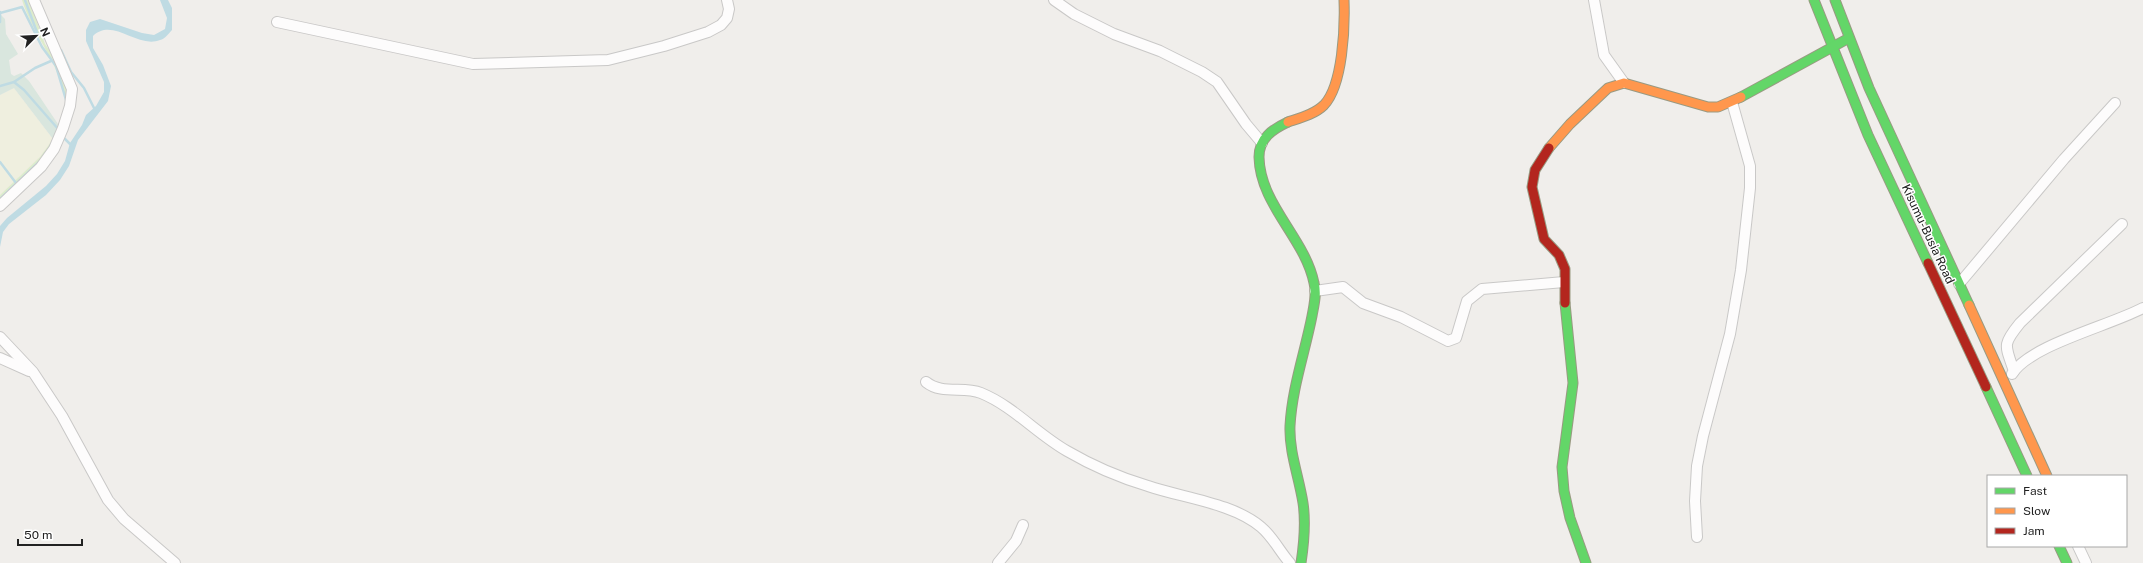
<svg xmlns="http://www.w3.org/2000/svg" width="2143" height="563" font-family="'Public Sans',sans-serif">
	<style>
		.farmland { fill: #efefdf }
		.grass { fill: #ddeccb }
		.wetland { fill: #d9e6de }
		.water { fill: #bfdbe3 }
		.lines { fill: none; stroke-linecap: round; stroke-linejoin: round }
		.stream { stroke: #bfdbe3; stroke-width: 2.5 }
		.street-casing { stroke: #c9c8c7; stroke-width: 12 }
		.fast-casing { stroke: #999a82; stroke-width: 11 }
		.slow-casing { stroke: #999a82; stroke-width: 11 }
		.jam-casing { stroke: #999a82; stroke-width: 11 }
		.street { stroke: #fdfcfc; stroke-width: 10 }
		.fast { stroke: #63d668; stroke-width: 9 }
		.slow { stroke: #ff974d; stroke-width: 9 }
		.jam { stroke: #b3261e; stroke-width: 9 }
		.labels { text-anchor: middle; stroke-width: 3; stroke-linejoin: round; paint-order: stroke }
		.street-label { font-size: 12px; fill: #222; stroke: #fff }
	</style>
	<rect width="100%" height="100%" fill="#f0eeeb"/>
	<polygon class="farmland" points="14,88 53,139 40,157 0,195 0,95"/>
	<g class="grass">
		<path d="M22 0H29L45 44 62 68 70 90 66 104C63 68 33 36 22 0Z"/>
		<polygon points="53,139 55,140 38,167 0,202 0,195 40,157"/>
	</g>
	<polygon class="wetland" points="0,14 5,19 6,34 18,54 9,60 11,74 14,76 21,73 29,81 60,127 53,139 14,88 0,95"/>
	<path class="water" d="M160 0H168L172 8V30C169 33 165 39 160 40 137 49 113 17 93 36V48L103 65 111 86 108 101 78 140 69 166 60 180 46 195 9 224 3 232 0 247V226L7 218 46 186 57 174 65 161 70 143 82 125 86 115 96 106 104 92V82L86 41V30L90 22 100 19 142 33 154 35 165 29 167 18Z"/>
	<g class="lines">
		<g class="stream">
			<polyline points="25,0 38,35"/>
			<polyline points="0,13 22,7 42,47 56,66 66,100"/>
			<polyline points="0,22 0,12"/>
			<polyline points="61,50 71,72 84,88 95,110"/>
			<polyline points="14,82 35,68 51,61"/>
			<polyline points="0,86 14,82 24,90 59,130"/>
			<polyline points="62,136 71,145"/>
			<polyline points="0,162 16,183"/>
			<polyline points="0,199 39,162"/>
		</g>
		<defs>
			<g id="street">
				<polyline points="1054,0 1074,14 1114,34 1160,51 1202,72 1217,82 1246,124 1262,143"/>
				<polyline points="1594,0 1604,55 1624,83"/>
				<polyline points="277,22 473,64 608,60 664,46 708,32 721,25 727,18 729,9 727,0"/>
				<polyline points="0,206 41,167 54,149 63,128 70,106 72,89 34,0"/>
				<polyline points="1959,284 2064,159 2115,103"/>
				<polyline points="1315,291 1343,287 1363,303 1401,317 1448,341 1456,338 1467,301 1482,289 1564,282"/>
				<polyline points="0,337 33,372 62,416 108,500 124,519 175,563"/>
				<polyline points="0,358 29,371"/>
				<path d="M2014 371C2005 345 2002 345 2020 323L2122 224"/>
				<path d="M2012 374C2030 345 2109 326 2143 308"/>
				<path d="M926 382C942 395 963 386 981 393 1013 406 1037 434 1067 451 1091 465 1121 478 1148 486 1183 498 1233 503 1261 527 1273 537 1280 552 1290 563"/>
				<polyline points="1697,537 1695,501 1697,466 1703,436 1730,334 1741,270 1750,188 1750,166 1732,102"/>
				<polyline points="2078,546 2086,563"/>
				<polyline points="998,563 1016,541 1023,525"/>
			</g>
			<g id="fast">
				<polyline points="1814,0 1868,135 1928,263"/>
				<polyline points="1835,0 1869,88 1969,305"/>
				<polyline points="1741,97 1849,38"/>
				<path d="M1288 122C1273 129 1259 138 1259 157 1260 205 1305 238 1314 283 1317 294 1314 305 1312 316 1305 352 1292 388 1290 426 1289 452 1299 477 1303 503 1306 523 1304 543 1301 563"/>
				<polyline points="1565,303 1573,383 1562,467 1564,491 1570,518 1586,563"/>
				<polyline points="1986,387 2027,476"/>
				<polyline points="2059,546 2067,563"/>
			</g>
			<g id="slow">
				<path d="M1288 122C1300 118 1315 114 1324 105 1343 85 1345 27 1344 0"/>
				<polyline points="1549,148 1570,124 1608,88 1624,83 1708,107 1718,107 1741,97"/>
				<polyline points="1969,305 2047,476"/>
			</g>
			<g id="jam">
				<polyline points="1549,148 1535,170 1532,187 1544,239 1559,255 1565,269 1565,303"/>
				<polyline points="1928,263 1986,387"/>
			</g>
		</defs>
		<use href="#street" class="street-casing"/>
		<use href="#fast" class="fast-casing"/>
		<use href="#slow" class="slow-casing"/>
		<use href="#jam" class="jam-casing"/>
		<use href="#street" class="street"/>
		<use href="#fast" class="fast"/>
		<use href="#slow" class="slow"/>
		<use href="#jam" class="jam"/>
	</g>
	<g class="labels">
		<g class="street-label">
			<text transform="translate(1928 234) rotate(65)" y="4">Kisumu-Busia Road</text>
		</g>
	</g>
	<rect x="1987" y="475" width="140" height="72" fill="#ffffff" stroke="#a7a7a7"/>
	<rect x="1995" y="488" width="20" height="6" fill="#63d668" stroke="#a7a7a7"/>
	<text x="2023" y="495" font-size="12" fill="#222222">Fast</text>
	<rect x="1995" y="508" width="20" height="6" fill="#ff974d" stroke="#a7a7a7"/>
	<text x="2023" y="515" font-size="12" fill="#222222">Slow</text>
	<rect x="1995" y="528" width="20" height="6" fill="#b3261e" stroke="#a7a7a7"/>
	<text x="2023" y="535" font-size="12" fill="#222222">Jam</text>
	<g transform="translate(36 36) rotate(66)" stroke="#ffffff" stroke-width="3" paint-order="stroke">
	<path d="M0-3L7 15L0 10L-7 15Z" fill="#222222"/>
	<text y="-6" font-size="11" font-weight="bold" text-anchor="middle" fill="#222222">N</text>
	</g>
	<path d="M18 539v6h64v-6" fill="none" stroke="#222222" stroke-width="2"/>
	<text x="24" y="539" font-size="12" fill="#222222" stroke="#ffffff" stroke-width="3" paint-order="stroke">50 m</text>
</svg>
